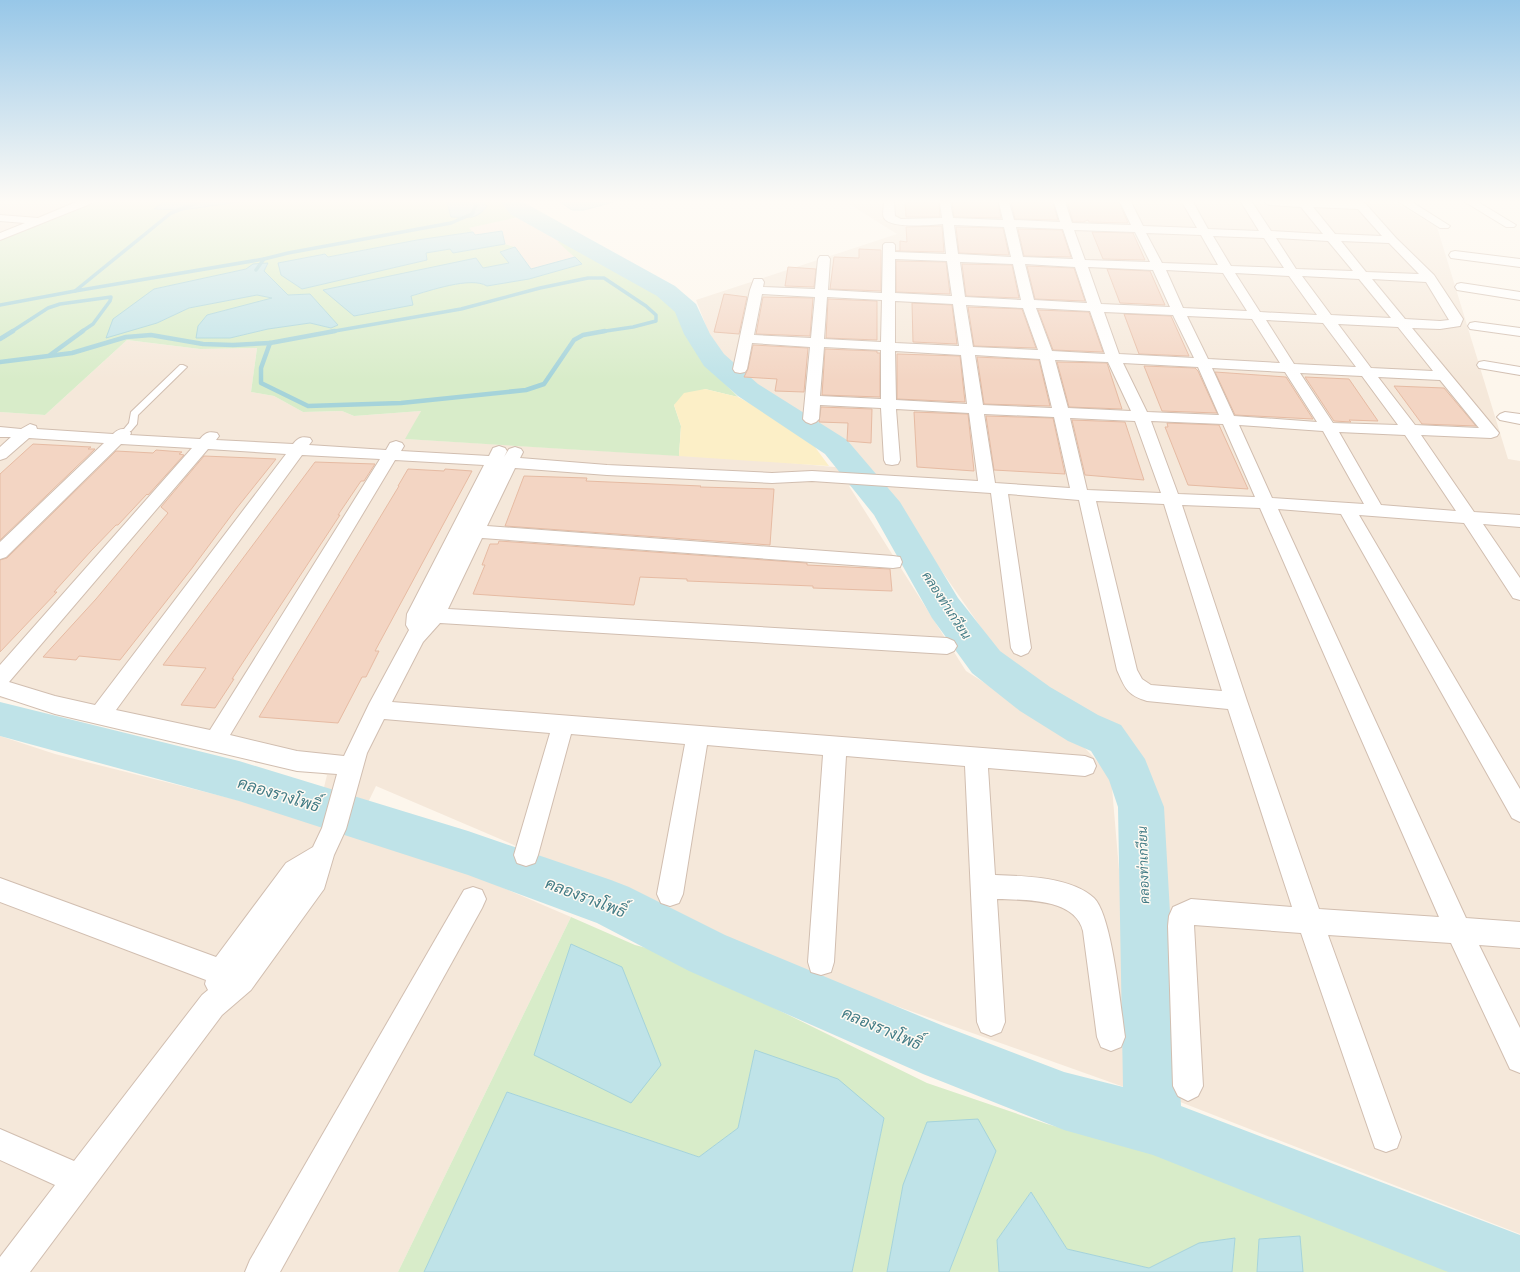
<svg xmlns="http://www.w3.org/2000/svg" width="1520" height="1272" font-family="'Space Grotesk',Sarabun,sans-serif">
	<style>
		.residential { fill: #f5e8da }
		.green { fill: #d8ecc9; fill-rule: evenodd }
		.sand { fill: #fcefc7 }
		.water { fill: #bfe3e8; stroke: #a5d3da }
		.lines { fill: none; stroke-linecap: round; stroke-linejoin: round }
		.stream-far1 { stroke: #a5d3da; stroke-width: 3.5 }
		.stream { stroke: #a5d3da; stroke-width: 4.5 }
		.river { fill: #bfe3e8; fill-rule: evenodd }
		.building { fill: #f3d5c3; stroke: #e6bba3 }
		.lane-casing { stroke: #d1beb0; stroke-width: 2 }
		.street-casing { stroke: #d1beb0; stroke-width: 2 }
		.lane { fill: #fff; fill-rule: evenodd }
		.street { fill: #fff; fill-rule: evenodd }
		.labels { text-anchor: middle; stroke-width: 3; stroke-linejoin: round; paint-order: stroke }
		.water-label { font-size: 13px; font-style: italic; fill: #437c86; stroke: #fffaf3 }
		.near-water-label { font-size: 16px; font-style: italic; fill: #437c86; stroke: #fffaf3 }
	</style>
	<rect width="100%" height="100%" fill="#fdf6ec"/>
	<g class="residential">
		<polygon points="0,202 95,202 0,240"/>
		<polygon points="846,202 1395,202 1437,227 1508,459 1520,461 1520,1234 1170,1098 1158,795 1115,726 1034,688 1003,659 886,491 849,486 966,671 1083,746 1111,776 1138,1092 736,949 720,933 376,786 357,825 571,917 398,1272 0,1272 0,736 55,754 316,820 327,775 0,698 0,412 45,415 127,340 200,349 257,348 251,392 274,396 303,412 342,411 354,416 421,411 406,439 769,461 867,470 845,448 771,401 734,372 710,336 696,300 897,234"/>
		<polygon points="523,216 567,237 559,242 575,257 531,269 515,247 505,244 502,231 475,235 468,228"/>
	</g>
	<g class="green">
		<path d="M95 202H166L155 209 182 210 239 202H447L451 217C468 217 476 221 486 206L482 202H502L523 216 469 228 473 232 417 240 328 257 324 254 278 263 281 275 302 289 427 260 426 253 450 249 454 253 505 244 515 247 501 252 510 263 483 268 323 290 355 316 412 305 411 296C429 291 471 276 487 286L529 279 582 264 558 242 567 237 609 263 610 268 671 302 684 317 701 359 738 397 705 389 674 405 681 426 679 456 405 439 421 411 354 416 342 411 303 412 274 396 251 392 257 348 200 349 127 340 45 415 0 412V240ZM268 264 264 271 288 295 310 294 337 325 331 328 310 323 268 329 230 338 207 315 274 298 257 295 189 308 157 323 106 337 154 289Z"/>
		<polygon points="571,917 635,945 658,951 927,1083 1047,1124 1312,1199 1474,1272 1303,1272 1299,1236 1259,1239 1257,1272 1232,1272 1235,1238 1199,1243 1149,1268 1067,1249 1031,1192 997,1240 999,1272 949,1272 996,1151 903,1185 887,1272 852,1272 884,1118 755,1050 738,1128 699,1157 507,1092 424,1272 398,1272"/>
	</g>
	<polygon class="sand" points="705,389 738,397 794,427 812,443 829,466 679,456 681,426 674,405 684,393"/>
	<g class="water">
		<polygon points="164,202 239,202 182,210 154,209"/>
		<path d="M447 202H482L487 206C476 221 467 217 451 217Z"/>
		<polygon points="560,202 614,202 584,210 572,210"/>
		<polygon points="502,231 505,244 453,253 450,249 426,253 427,260 302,289 281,275 278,263 325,254 328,257 417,240 473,232 475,235"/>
		<path d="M515 247 531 269 575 257 582 264 529 279 487 286C471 276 429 291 411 296L413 305 354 316 323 290 476 258 483 268 509 263 500 252Z"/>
		<polygon points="268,263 264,271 288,295 310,294 338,325 331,328 310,323 268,329 230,338 196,338 198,326 207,315 272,298 257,295 189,308 157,323 106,338 113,319 154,289 246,269 253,264"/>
		<polygon points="571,944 622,967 661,1065 631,1103 534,1055"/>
		<polygon points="755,1050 838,1079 884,1118 852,1272 424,1272 507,1092 699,1157 738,1128"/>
		<polygon points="978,1119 996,1151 949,1272 887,1272 903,1185 927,1122"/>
		<polygon points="1031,1192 1067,1249 1149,1268 1199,1243 1235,1238 1232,1272 999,1272 997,1240"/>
		<polygon points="1300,1236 1303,1272 1257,1272 1259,1239"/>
	</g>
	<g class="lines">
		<g class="stream-far1">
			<polyline points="199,202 171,213 75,291 264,259"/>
			<polyline points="256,270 264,259 288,253 451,223 472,214 476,205 474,202"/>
			<polyline points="0,305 75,291"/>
			<polyline points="11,332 48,308 60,304 111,297 110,301 93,324 81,332"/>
			<polyline points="329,332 461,309 540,288 588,278 604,278 646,306 656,315 656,321 633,327 599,332"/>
		</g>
		<g class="stream">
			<polyline points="0,339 13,331"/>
			<polyline points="270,343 261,368 261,383 308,406 401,403 526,390 544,384 574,340 583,335 605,331"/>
			<polyline points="270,343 335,331"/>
			<polyline points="50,355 83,331"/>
			<polyline points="0,362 72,353 126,337 151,335 203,344 233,345 270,343"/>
		</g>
		<polygon class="river" points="501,202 523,202 675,286 696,304 710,334 724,354 758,384 847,440 900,502 958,598 1000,651 1050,687 1098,715 1121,725 1145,759 1164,807 1181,1106 1520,1235 1520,1272 1448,1272 1153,1155 1064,1130 923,1074 689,971 597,923 468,875 239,801 0,736 0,702 239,761 468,831 611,880 629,887 725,935 946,1027 1064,1072 1123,1087 1118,807 1109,780 1091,751 1068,741 1020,711 972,673 932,618 874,515 825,454 738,396 704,366 684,334 675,312 657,296 510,214"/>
	</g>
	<g class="building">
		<polygon points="905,202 939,202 940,217 906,217"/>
		<polygon points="952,202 998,202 1001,218 954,217"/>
		<polygon points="1011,202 1053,202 1058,220 1015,219"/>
		<polygon points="1067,202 1119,202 1128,223 1089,222 1088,220 1083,222 1073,222"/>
		<polygon points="942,226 944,252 896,251 900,251 900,241 907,242 906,227"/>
		<polygon points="956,227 1003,228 1009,255 959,253"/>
		<polygon points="1018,229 1062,230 1071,257 1024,256"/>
		<polygon points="1092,232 1133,233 1145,260 1103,259"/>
		<polygon points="859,249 881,250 881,291 830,289 834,257 859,258"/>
		<polygon points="896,261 946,262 950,294 896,292"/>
		<polygon points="962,264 1012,265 1019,298 966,296"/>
		<polygon points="1027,266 1074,268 1085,301 1035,299"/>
		<polygon points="788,267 816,269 814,287 785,286"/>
		<polygon points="1107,269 1150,271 1165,305 1120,303"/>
		<polygon points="724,294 747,297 739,334 714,332"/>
		<polygon points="763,297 813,298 810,336 756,334"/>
		<polygon points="828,299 877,301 877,340 826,338"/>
		<polygon points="912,303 952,305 957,344 913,342"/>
		<polygon points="968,307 1022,309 1036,348 974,346"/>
		<polygon points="1038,310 1089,312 1103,352 1053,350"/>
		<polygon points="1124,314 1171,316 1189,356 1139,354"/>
		<polygon points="753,345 808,348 804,392 775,391 777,379 744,377 748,369"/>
		<polygon points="825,349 877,351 877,353 880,353 880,397 822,395"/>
		<polygon points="897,354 960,356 965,402 897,399"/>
		<polygon points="977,357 1039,360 1050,406 984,404"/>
		<polygon points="1057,362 1107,363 1122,409 1069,407"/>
		<polygon points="1144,366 1195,368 1198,371 1217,413 1162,411"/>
		<polygon points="1215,372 1286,377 1313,419 1235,415"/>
		<polygon points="1305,377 1349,379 1378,421 1349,420 1351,422 1334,421"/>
		<polygon points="1394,386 1444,388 1476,426 1422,424"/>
		<polygon points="821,407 872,409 871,443 847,441 848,423 819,422"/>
		<polygon points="914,412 968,414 974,471 917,467"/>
		<polygon points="986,416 1053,418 1065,474 994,470"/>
		<polygon points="1072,420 1125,422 1144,480 1085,475"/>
		<polygon points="1167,423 1219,425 1248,489 1188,485 1165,427 1168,427"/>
		<polygon points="33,444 91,447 88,449 95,449 0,540 0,474"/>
		<polygon points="156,450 182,452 179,454 184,455 148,495 147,494 118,525 116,525 91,551 54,592 57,592 0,652 0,560 7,558 116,451 153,453"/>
		<polygon points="204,456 276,459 236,509 193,567 120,660 79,656 76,660 43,657 96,599 168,513 161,507"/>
		<polygon points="315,462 375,464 364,481 361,481 338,515 340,515 232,679 234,679 215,708 181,705 206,668 163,665"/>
		<polygon points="408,469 444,471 445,469 472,471 375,651 379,651 366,677 362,677 338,723 259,717 399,486 398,486"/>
		<polygon points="524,476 587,478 586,481 701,486 700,487 774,489 770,545 505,526"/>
		<polygon points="499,541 807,563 807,565 890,569 892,591 813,588 813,586 687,581 687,579 640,577 634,605 473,594 485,565 482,565 490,544 498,544"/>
	</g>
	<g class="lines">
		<defs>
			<polygon id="lane" points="180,365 183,365 187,367 138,415 137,424 131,431 125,431 124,429 129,423 131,412"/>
			<g id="street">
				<polygon points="76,202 91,202 90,204 0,240 0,233 25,223 0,221 0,215 38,218"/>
				<path d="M884 202H894L895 216 901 219 942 218 940 202H950L953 218 1003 220 999 202H1009L1014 220 1060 222 1054 202H1065L1072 223 1131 225 1120 202H1131L1143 226 1197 228 1182 202H1193L1208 229 1259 231 1241 202H1252L1271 231 1323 234 1301 207 1269 205 1264 202H1364L1396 238 1434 275 1463 319 1460 326 1440 329 1412 328 1499 433 1497 436 1491 438 1421 435 1474 512 1520 515V527L1483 524 1520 578V600L1513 598 1464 523 1359 515 1520 789V822L1512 818 1341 514 1278 509 1466 918 1520 922V948L1479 945 1520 1028V1073L1510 1069 1451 943 1328 935 1401 1137 1397 1148 1386 1152 1375 1148 1301 933 1194 925 1203 1086 1198 1096 1188 1101 1178 1096 1173 1086 1168 926 1169 916 1173 907 1191 899 1292 907 1228 709 1147 701C1127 695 1125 688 1117 670L1079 500 1008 494 1031 648 1028 653 1021 656 1014 653 1011 648 991 493 812 481 772 483 607 475 515 468 487 526 893 556 900 557 902 562 900 567 893 568 482 538 448 609 947 638 954 641 957 646 954 651 947 654 440 623 423 642 392 702 1085 756 1093 759 1096 766 1093 773 1085 776 988 768 995 875C1025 876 1071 877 1094 898 1112 915 1121 1010 1125 1037L1121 1047 1111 1051 1101 1047 1097 1037 1083 931C1075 898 1024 900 997 899L1005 1022 1001 1032 991 1036 981 1032 977 1022 965 766 846 756 834 962 831 972 821 975 811 972 808 962 823 755 707 745 683 894 679 903 670 906 661 903 657 894 685 744 571 734 538 855 535 863 526 866 517 863 514 855 550 733 384 719 367 753 346 829 334 855 324 889 251 990 222 1015 30 1272H0V1257L55 1185 0 1160V1129L74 1161 202 995 208 990 205 984 206 980 0 902V878L216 957 286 863 313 847 322 828 337 774 297 771 55 714 0 696V665L192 448 121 444 6 557 0 559V542L104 443 29 438 6 458 0 460V447L11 437H0V427L21 429 30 424 36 426 37 429 113 434C118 429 122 428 129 430L131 433 130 435 200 439C205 433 208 431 217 433L219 436 216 440 293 444C298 438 301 436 310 438L312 441 309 445 386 450 390 443 396 441 402 443 404 446 401 451 489 456 493 448 499 446 505 448 507 451 504 457 509 449 515 447 521 449 523 452 520 458 607 465 772 473 812 471 978 481 969 413 896 409 900 460 898 464 892 465 886 464 884 460 881 408 820 405 819 419 816 422 811 424 806 422 803 419 810 347 752 343 747 369 745 372 740 373 735 372 733 369 750 290 754 279H762L764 282 763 287 815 289 818 259 820 256H828L830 259 828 290 882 293 883 245 885 243H893L895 245V252L946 254 943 224C931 225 890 229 884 218 882 214 884 207 884 202ZM1313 207 1358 209 1382 236 1335 234ZM954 225 1004 227 1011 257 958 254ZM1016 227 1063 229 1073 259 1023 257ZM1074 230 1135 232 1150 262 1085 260ZM1146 233 1201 235 1218 265 1162 263ZM1213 236 1264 238 1284 268 1231 266ZM1276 238 1328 241 1353 271 1296 269ZM1341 241 1389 243 1419 274 1366 272ZM895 259 947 261 952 296 895 293ZM960 262 1013 264 1021 300 965 297ZM1025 264 1075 267 1087 303 1034 300ZM1088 267 1153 270 1170 307 1101 304ZM1166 270 1223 273 1247 311 1183 308ZM1235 273 1289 276 1317 315 1260 312ZM1302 276 1359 279 1391 318 1331 315ZM1372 279 1426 282 1449 320 1440 321 1405 319ZM762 294 815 297 811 338 754 335ZM827 297 882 300 881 342 824 339ZM895 301 953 304 959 346 895 343ZM966 305 1023 308 1038 350 973 347ZM1036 308 1090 311 1105 354 1052 351ZM1104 312 1173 315 1194 358 1119 354ZM1187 316 1252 319 1280 363 1208 359ZM1266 320 1323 323 1356 367 1294 364ZM1338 324 1398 327 1433 371 1371 368ZM824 347 881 350V399L820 396ZM895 351 961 355 967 404 896 400ZM975 355 1040 359 1052 408 983 405ZM1055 360 1108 362 1131 411 1068 408ZM1123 363 1198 367 1219 415 1147 412ZM1212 368 1285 372 1317 422 1234 416ZM1300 373 1362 376 1398 425 1333 423ZM1378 377 1440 380 1479 428 1415 425ZM984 414 1054 417 1070 488 995 483ZM1070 418 1135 421 1161 493 1087 490ZM1151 421 1223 424 1255 497 1178 494ZM1239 425 1323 431 1364 504 1272 498ZM1339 432 1405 435 1456 511 1381 505ZM208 449 286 454 95 705 55 696 9 682ZM302 455 380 459 210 730 116 710ZM395 460 484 465 407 614 406 625 409 630 369 704 344 756 297 751 230 735ZM1096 501 1164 504 1222 691 1151 685 1142 679 1137 670ZM1182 505 1260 508 1439 917 1319 909 1247 701Z"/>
				<polygon points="1399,202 1412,202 1450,226 1448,228 1440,228"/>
				<polygon points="1465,202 1478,202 1516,225 1514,227 1506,227"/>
				<polygon points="1455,251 1520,259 1520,267 1451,258 1449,255 1451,252"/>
				<polygon points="1461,283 1520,292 1520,300 1457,290 1455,287 1457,284"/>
				<polygon points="1475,322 1520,328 1520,336 1470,329 1468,326 1470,323"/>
				<polygon points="1484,361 1520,367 1520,375 1479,368 1477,365 1479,362"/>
				<polygon points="1505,412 1520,414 1520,424 1500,420 1497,417 1500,414"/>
				<polygon points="473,887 482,890 486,899 482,908 280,1272 245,1272 250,1260 464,890"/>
			</g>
		</defs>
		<use href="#lane" class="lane-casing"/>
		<use href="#street" class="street-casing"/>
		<use href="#lane" class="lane"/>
		<use href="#street" class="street"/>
	</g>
	<linearGradient id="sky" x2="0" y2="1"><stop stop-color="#97c7e8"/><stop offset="0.53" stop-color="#fefbf6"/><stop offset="1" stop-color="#fefbf6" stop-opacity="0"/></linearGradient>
	<rect width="1520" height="380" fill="url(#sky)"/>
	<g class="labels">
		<g class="water-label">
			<text transform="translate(947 605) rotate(57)" y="5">คลองท่าเกวียน</text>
			<text transform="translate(1143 865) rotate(-92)" y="5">คลองท่าเกวียน</text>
		</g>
		<g class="near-water-label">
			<text transform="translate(279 794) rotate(17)" y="6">คลองรางโพธิ์</text>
			<text transform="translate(586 897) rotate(21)" y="6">คลองรางโพธิ์</text>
			<text transform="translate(882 1028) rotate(23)" y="6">คลองรางโพธิ์</text>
		</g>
	</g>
</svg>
